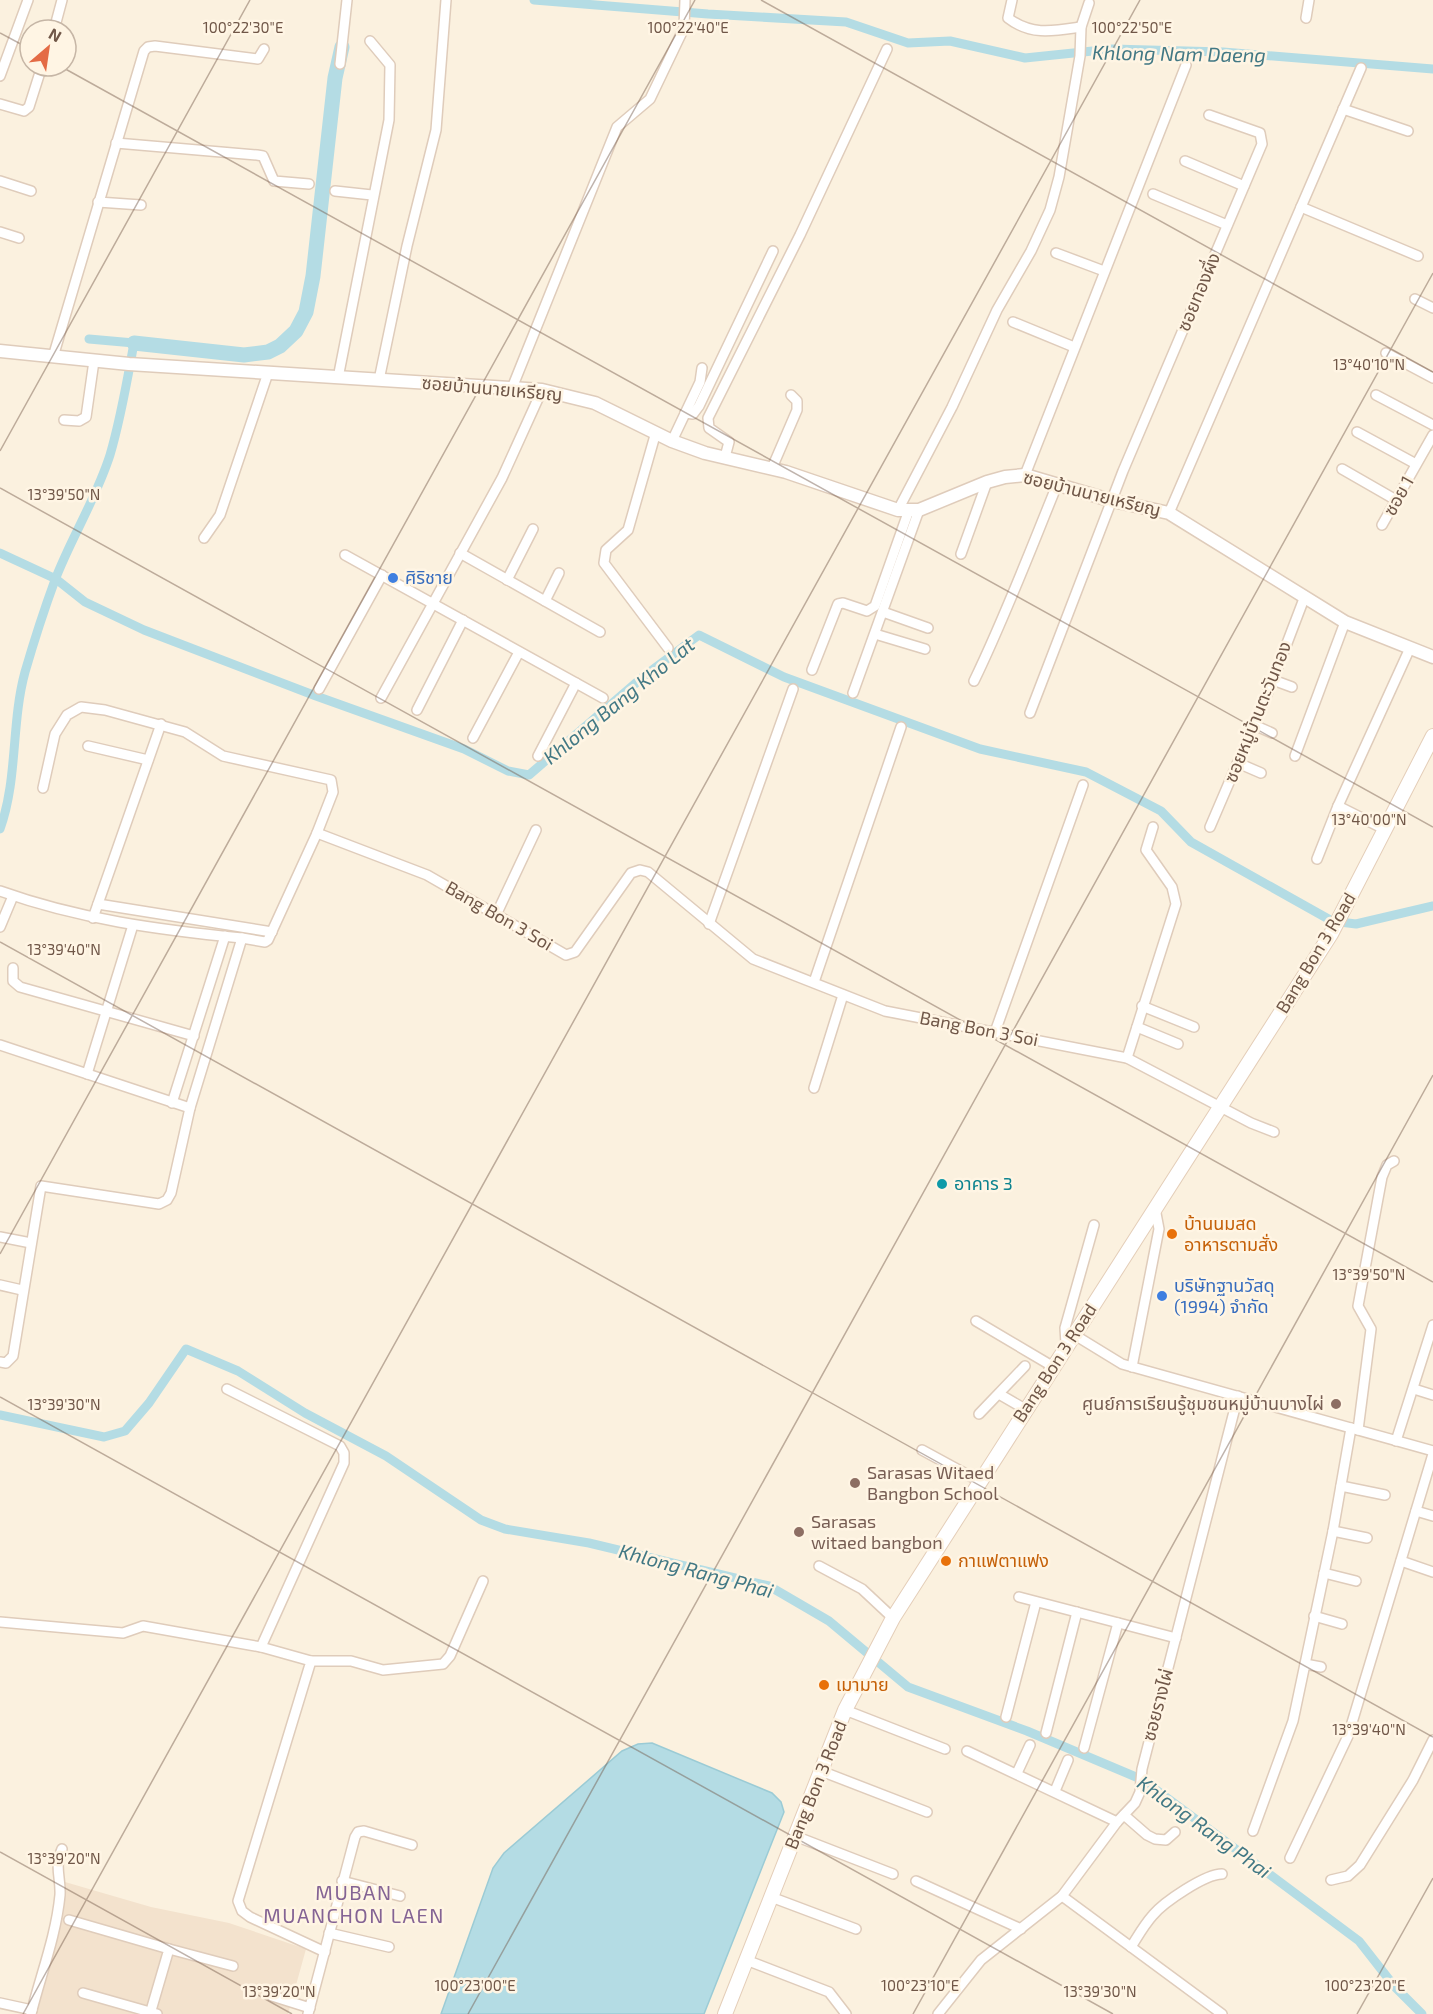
<svg xmlns="http://www.w3.org/2000/svg" width="1433" height="2014" font-family="'Exo 2','Noto Sans Thai',sans-serif">
	<style>
		.residential { fill: #f3e2cd }
		.water { fill: #b4dce4; stroke: #9bcbd5; stroke-width: 1.5 }
		.lines { fill: none; stroke-linecap: round; stroke-linejoin: round }
		.canal { stroke: #b4dce4; stroke-width: 9 }
		.river { stroke: #b4dce4; stroke-width: 15 }
		.minor-casing { stroke: #dfccbb; stroke-width: 12 }
		.tertiary-casing { stroke: #dfccbb; stroke-width: 15 }
		.secondary-casing { stroke: #e4ceb9; stroke-width: 16 }
		.minor { stroke: #fff; stroke-width: 9 }
		.tertiary { stroke: #fff; stroke-width: 12 }
		.secondary { stroke: #fff; stroke-width: 14 }
		.ticks { fill: none; stroke: #705748; stroke-width: 1.5; stroke-opacity: 0.45 }
		.shop-dot { fill: #3f7fe0; stroke: #fff5e4; stroke-width: 2 }
		.culture-dot { fill: #0f9aa8; stroke: #fff5e4; stroke-width: 2 }
		.food-dot { fill: #e8710a; stroke: #fff5e4; stroke-width: 2 }
		.education-dot { fill: #8d6e63; stroke: #fff5e4; stroke-width: 2 }
		.labels { text-anchor: middle; stroke-width: 5; stroke-linejoin: round; paint-order: stroke }
		.street-label { font-size: 18px; fill: #705748; stroke: #fff5e4 }
		.shop-label { font-size: 18px; fill: #366cbe; stroke: #fff5e4; text-anchor: start }
		.culture-label { font-size: 18px; fill: #0d838f; stroke: #fff5e4; text-anchor: start }
		.food-label { font-size: 18px; fill: #c56008; stroke: #fff5e4; text-anchor: start }
		.education-label { font-size: 18px; fill: #785e54; stroke: #fff5e4; text-anchor: start }
		.water-label { font-size: 20px; font-style: italic; fill: #427884; stroke: #fff5e4 }
		.neighbourhood-label { font-size: 20px; letter-spacing: 1.5px; fill: #846394; stroke: #fff5e4 }
		.ticks-label { font-size: 15px; text-anchor: middle; fill: #705748; stroke: #fff5e4; stroke-width: 5; stroke-linejoin: round; paint-order: stroke }
	</style>
	<rect width="100%" height="100%" fill="#fbf1df"/>
	<polygon class="residential" points="65,1882 151,1907 229,1923 306,1949 288,2014 36,2014 62,1910"/>
	<polygon class="water" points="652,1743 772,1793 781,1802 784,1812 704,2014 441,2014 493,1868 504,1853 622,1751 638,1744"/>
	<g class="lines">
		<g class="canal">
			<polyline points="534,0 708,14 846,22 908,43 950,41 1025,58 1112,49 1223,52 1433,69"/>
			<polyline points="0,553 56,579 85,602 144,630 316,696 464,749 508,771 529,775 644,676 699,635 784,677 980,749 1086,772 1161,811 1191,842 1332,921 1356,924 1433,906"/>
			<path d="M0 829C18 779 11 723 25 672 34 641 44 610 55 580 71 538 96 499 110 455 121 418 127 381 134 343L89 339"/>
			<polyline points="0,1415 104,1437 125,1431 149,1403 186,1349 238,1371 305,1413 386,1456 481,1520 505,1529 589,1543 769,1586 829,1621 908,1687 1027,1731 1143,1780 1359,1941 1395,1987 1422,2014"/>
		</g>
		<polyline class="river" points="134,343 244,355 268,352 280,346 296,331 306,312 313,276 335,78 342,47"/>
		<defs>
			<g id="minor">
				<path d="M1012 0 1008 18C1031 36 1054 31 1081 27"/>
				<polyline points="1306,18 1309,0"/>
				<polyline points="54,30 62,0"/>
				<polyline points="340,64 347,0"/>
				<polyline points="0,76 28,0"/>
				<polyline points="0,104 24,111 29,107 42,66"/>
				<polyline points="1343,109 1408,131"/>
				<polyline points="116,143 257,155 263,156 274,181 309,184"/>
				<polyline points="1185,161 1244,186"/>
				<polyline points="0,181 31,191"/>
				<polyline points="335,191 372,195"/>
				<polyline points="1153,194 1227,225"/>
				<polyline points="98,202 141,205"/>
				<polyline points="1301,207 1418,256"/>
				<polyline points="0,232 19,238"/>
				<polyline points="1056,253 1104,271"/>
				<polyline points="1415,299 1433,308"/>
				<polyline points="1013,322 1074,347"/>
				<polyline points="1386,353 1433,378"/>
				<polyline points="53,357 144,51 148,47 155,46 258,59 264,49"/>
				<polyline points="338,378 389,120 390,65 370,41"/>
				<polyline points="379,380 407,246 436,130 446,0"/>
				<polyline points="512,388 617,127 650,99 684,28 685,0"/>
				<polyline points="1376,395 1433,425"/>
				<polyline points="685,413 693,414 699,406 773,251"/>
				<polyline points="64,420 79,421 86,417 94,361"/>
				<polyline points="656,432 628,530 606,550 604,563 668,648"/>
				<polyline points="1357,432 1416,464"/>
				<polyline points="672,441 700,382 702,368"/>
				<polyline points="725,457 729,442 709,428 708,418 800,235 887,49"/>
				<polyline points="772,468 797,410 797,401 791,395"/>
				<polyline points="1342,469 1396,500"/>
				<polyline points="1025,475 1186,65"/>
				<polyline points="898,510 952,407 997,310 1031,251 1050,210 1059,177 1080,56 1081,27 1089,3"/>
				<polyline points="1169,513 1361,68"/>
				<polyline points="1382,525 1433,435"/>
				<polyline points="204,538 220,515 268,373"/>
				<polyline points="460,553 600,632"/>
				<polyline points="961,554 987,482"/>
				<polyline points="345,555 603,698"/>
				<polyline points="507,580 533,529"/>
				<polyline points="545,601 559,573"/>
				<polyline points="883,612 928,628"/>
				<polyline points="875,634 925,649"/>
				<polyline points="812,670 838,604 843,603 867,611 875,606 909,510"/>
				<polyline points="1273,680 1292,687"/>
				<path d="M974 681C1005 617 1030 551 1057 485"/>
				<polyline points="319,689 382,575"/>
				<polyline points="853,693 919,510"/>
				<polyline points="381,698 502,478 542,390"/>
				<polyline points="417,710 463,620"/>
				<polyline points="1030,713 1123,471 1262,144 1260,133 1209,115"/>
				<polyline points="1254,725 1272,733"/>
				<polyline points="473,738 519,652"/>
				<polyline points="88,746 148,760"/>
				<polyline points="538,756 576,683"/>
				<polyline points="1295,756 1345,622"/>
				<polyline points="1238,763 1261,773"/>
				<polyline points="43,788 55,734 67,715 81,707 105,710 185,732 223,756 331,780 333,792 317,833 427,875 566,955 575,952 631,873 640,870 648,872 753,959 885,1011 1127,1058 1251,1123 1274,1132"/>
				<polyline points="1338,806 1384,829"/>
				<polyline points="1210,827 1273,680 1305,596"/>
				<polyline points="1317,859 1338,806 1410,648"/>
				<path d="M0 891C78 919 159 930 242 938"/>
				<polyline points="98,904 272,932"/>
				<polyline points="496,915 536,830"/>
				<polyline points="93,918 161,724"/>
				<polyline points="709,924 793,689"/>
				<polyline points="0,927 13,896"/>
				<polyline points="13,968 13,981 20,987 194,1036"/>
				<polyline points="814,982 901,727"/>
				<polyline points="1142,1006 1194,1027"/>
				<polyline points="1137,1027 1178,1044"/>
				<polyline points="995,1032 1083,785"/>
				<polyline points="0,1045 190,1108"/>
				<polyline points="1127,1058 1176,904 1172,887 1146,850 1153,827"/>
				<polyline points="87,1074 133,925"/>
				<polyline points="814,1088 843,995"/>
				<polyline points="172,1103 225,936"/>
				<polyline points="0,1237 31,1243"/>
				<polyline points="0,1285 22,1290"/>
				<polyline points="976,1321 1052,1366"/>
				<polyline points="1073,1334 1122,1364 1433,1451"/>
				<polyline points="1066,1344 1065,1328 1094,1225"/>
				<polyline points="0,1362 6,1363 13,1356 41,1186 159,1204 167,1200 171,1193 190,1108 242,938 265,942 268,940 317,833"/>
				<polyline points="1132,1367 1159,1229 1155,1208"/>
				<polyline points="227,1389 340,1446 344,1453 344,1463 261,1647"/>
				<polyline points="1414,1389 1433,1395"/>
				<polyline points="999,1394 1025,1409"/>
				<polyline points="979,1414 1025,1366"/>
				<polyline points="1358,1430 1371,1329 1358,1306 1382,1177 1387,1165 1394,1161"/>
				<polyline points="1396,1441 1433,1325"/>
				<polyline points="922,1450 979,1481"/>
				<polyline points="1341,1486 1385,1495"/>
				<polyline points="1416,1511 1433,1516"/>
				<polyline points="1333,1531 1367,1538"/>
				<polyline points="1401,1561 1433,1572"/>
				<polyline points="819,1566 862,1589 893,1618"/>
				<polyline points="1324,1573 1356,1581"/>
				<polyline points="1019,1597 1176,1638"/>
				<polyline points="1314,1616 1342,1624"/>
				<polyline points="0,1622 123,1633 143,1626 261,1647 311,1661 238,1901 242,1911 250,1917 325,1952"/>
				<polyline points="311,1661 351,1661 383,1670 443,1664 450,1656 483,1581"/>
				<polyline points="1305,1664 1321,1667"/>
				<polyline points="845,1710 945,1749"/>
				<polyline points="1006,1717 1036,1602"/>
				<polyline points="1046,1733 1077,1612"/>
				<polyline points="1084,1748 1118,1623"/>
				<polyline points="967,1751 1117,1822"/>
				<polyline points="821,1771 927,1812"/>
				<polyline points="1017,1773 1030,1745"/>
				<polyline points="1055,1791 1068,1760"/>
				<polyline points="1124,1815 1147,1835 1155,1839 1166,1840 1175,1832"/>
				<polyline points="1253,1831 1293,1721 1333,1531 1351,1428"/>
				<polyline points="795,1836 893,1874"/>
				<polyline points="1290,1858 1348,1736 1433,1454"/>
				<polyline points="1331,1880 1348,1876 1360,1865 1413,1780 1433,1740"/>
				<polyline points="342,1881 400,1896"/>
				<polyline points="916,1881 1021,1929"/>
				<polyline points="1062,1896 1222,2014"/>
				<polyline points="771,1897 856,1929"/>
				<polyline points="69,1920 169,1949 150,2014"/>
				<polyline points="329,1933 389,1947"/>
				<path d="M1131 1947C1138 1936 1144 1925 1153 1915 1164 1902 1205 1874 1222 1874"/>
				<polyline points="169,1949 233,1966"/>
				<polyline points="746,1960 829,1992 846,2014"/>
				<polyline points="83,1993 157,2014"/>
				<polyline points="272,1996 310,2008"/>
				<polyline points="0,2003 32,2010"/>
				<path d="M31 2014C41 1974 56 1936 60 1895 61 1878 54 1866 62 1849"/>
				<polyline points="308,2014 355,1837 358,1832 364,1831 412,1845"/>
				<polyline points="938,2014 981,1960 1062,1896 1117,1822 1135,1803 1140,1792 1142,1769 1238,1396"/>
			</g>
			<polyline id="tertiary" points="0,351 129,364 542,390 595,403 672,441 705,453 786,472 898,510 919,510 987,482 1005,477 1025,475 1113,501 1169,513 1345,622 1433,657"/>
			<polyline id="secondary" points="725,2014 845,1710 893,1618 1331,934 1433,736"/>
		</defs>
		<use href="#minor" class="minor-casing"/>
		<use href="#tertiary" class="tertiary-casing"/>
		<use href="#secondary" class="secondary-casing"/>
		<use href="#minor" class="minor"/>
		<use href="#tertiary" class="tertiary"/>
		<use href="#secondary" class="secondary"/>
	</g>
	<path class="ticks" d="M761 0 1433 372M0 33 30 49M60 66 1433 827M0 451 250 0M0 488 1433 1282M0 942 1433 1737M0 1254 695 0M0 1397 1113 2014M0 1852 292 2014M23 2014 1140 0M468 2014 1433 273M913 2014 1433 1075M1357 2014 1433 1878"/>
	<g class="shop-dot">
		<circle cx="393" cy="578" r="6"/>
		<circle cx="1162" cy="1296" r="6"/>
	</g>
	<circle class="culture-dot" cx="942" cy="1184" r="6"/>
	<g class="food-dot">
		<circle cx="1172" cy="1234" r="6"/>
		<circle cx="946" cy="1561" r="6"/>
		<circle cx="824" cy="1685" r="6"/>
	</g>
	<g class="education-dot">
		<circle cx="1336" cy="1404" r="6"/>
		<circle cx="855" cy="1483" r="6"/>
		<circle cx="799" cy="1532" r="6"/>
	</g>
	<g class="labels">
		<g class="street-label">
			<text transform="translate(1199 292) rotate(-67)" y="6">ซอยทองผึ่ง</text>
			<text transform="translate(492 389) rotate(5)" y="6">ซอยบ้านนายเหรียญ</text>
			<text transform="translate(1092 494) rotate(14)" y="6">ซอยบ้านนายเหรียญ</text>
			<text transform="translate(1399 496) rotate(-61)" y="6">ซอย 1</text>
			<text transform="translate(1258 712) rotate(-68)" y="6">ซอยหมู่บ้านตะวันทอง</text>
			<text transform="translate(499 916) rotate(30)" y="6">Bang Bon 3 Soi</text>
			<text transform="translate(1316 953) rotate(-59)" y="6">Bang Bon 3 Road</text>
			<text transform="translate(979 1029) rotate(11)" y="6">Bang Bon 3 Soi</text>
			<text transform="translate(1055 1363) rotate(-57)" y="6">Bang Bon 3 Road</text>
			<text transform="translate(1158 1705) rotate(-75)" y="6">ซอยรางไผ่</text>
			<text transform="translate(816 1785) rotate(-68)" y="6">Bang Bon 3 Road</text>
		</g>
		<g class="shop-label">
			<text x="405" y="584">ศิริชาย</text>
			<text x="1174" y="1292">บริษัทฐานวัสดุ<tspan x="1174" dy="21">(1994) จำกัด</tspan></text>
		</g>
		<g class="culture-label">
			<text x="954" y="1190">อาคาร 3</text>
		</g>
		<g class="food-label">
			<text x="1184" y="1230">บ้านนมสด<tspan x="1184" dy="21">อาหารตามสั่ง</tspan></text>
			<text x="958" y="1567">กาแฟตาแฟง</text>
			<text x="836" y="1691">เมามาย</text>
		</g>
		<g class="education-label">
			<text x="1324" y="1410" text-anchor="end">ศูนย์การเรียนรู้ชุมชนหมู่บ้านบางไผ่</text>
			<text x="867" y="1479">Sarasas Witaed<tspan x="867" dy="21">Bangbon School</tspan></text>
			<text x="811" y="1528">Sarasas<tspan x="811" dy="21">witaed bangbon</tspan></text>
		</g>
		<g class="water-label">
			<text transform="translate(1179 54) rotate(1)" y="7">Khlong Nam Daeng</text>
			<text transform="translate(619 701) rotate(-39)" y="7">Khlong Bang Kho Lat</text>
			<text transform="translate(696 1571) rotate(15)" y="7">Khlong Rang Phai</text>
			<text transform="translate(1204 1827) rotate(36)" y="7">Khlong Rang Phai</text>
		</g>
		<g class="neighbourhood-label">
			<text x="354" y="1900">MUBAN<tspan x="354" dy="23">MUANCHON LAEN</tspan></text>
		</g>
	</g>
	<g class="ticks-label">
		<text x="243" y="33">100°22'30"E</text>
		<text x="688" y="33">100°22'40"E</text>
		<text x="1132" y="33">100°22'50"E</text>
		<text x="1369" y="370">13°40'10"N</text>
		<text x="64" y="500">13°39'50"N</text>
		<text x="1369" y="825">13°40'00"N</text>
		<text x="64" y="955">13°39'40"N</text>
		<text x="1369" y="1280">13°39'50"N</text>
		<text x="64" y="1410">13°39'30"N</text>
		<text x="1369" y="1735">13°39'40"N</text>
		<text x="64" y="1864">13°39'20"N</text>
		<text x="475" y="1991">100°23'00"E</text>
		<text x="920" y="1991">100°23'10"E</text>
		<text x="1365" y="1991">100°23'20"E</text>
		<text x="279" y="1997">13°39'20"N</text>
		<text x="1100" y="1997">13°39'30"N</text>
	</g>
	<g transform="translate(48 48) rotate(29)"><circle r="28" fill="#fff5e4" stroke="#c6b6a6" stroke-width="1.5"/>
	<path d="M0-4.5L10 22L0 15L-10 22Z" fill="#e46b45"/>
	<text y="-9" font-size="16" font-weight="bold" text-anchor="middle" fill="#705748">N</text>
	</g>
</svg>
